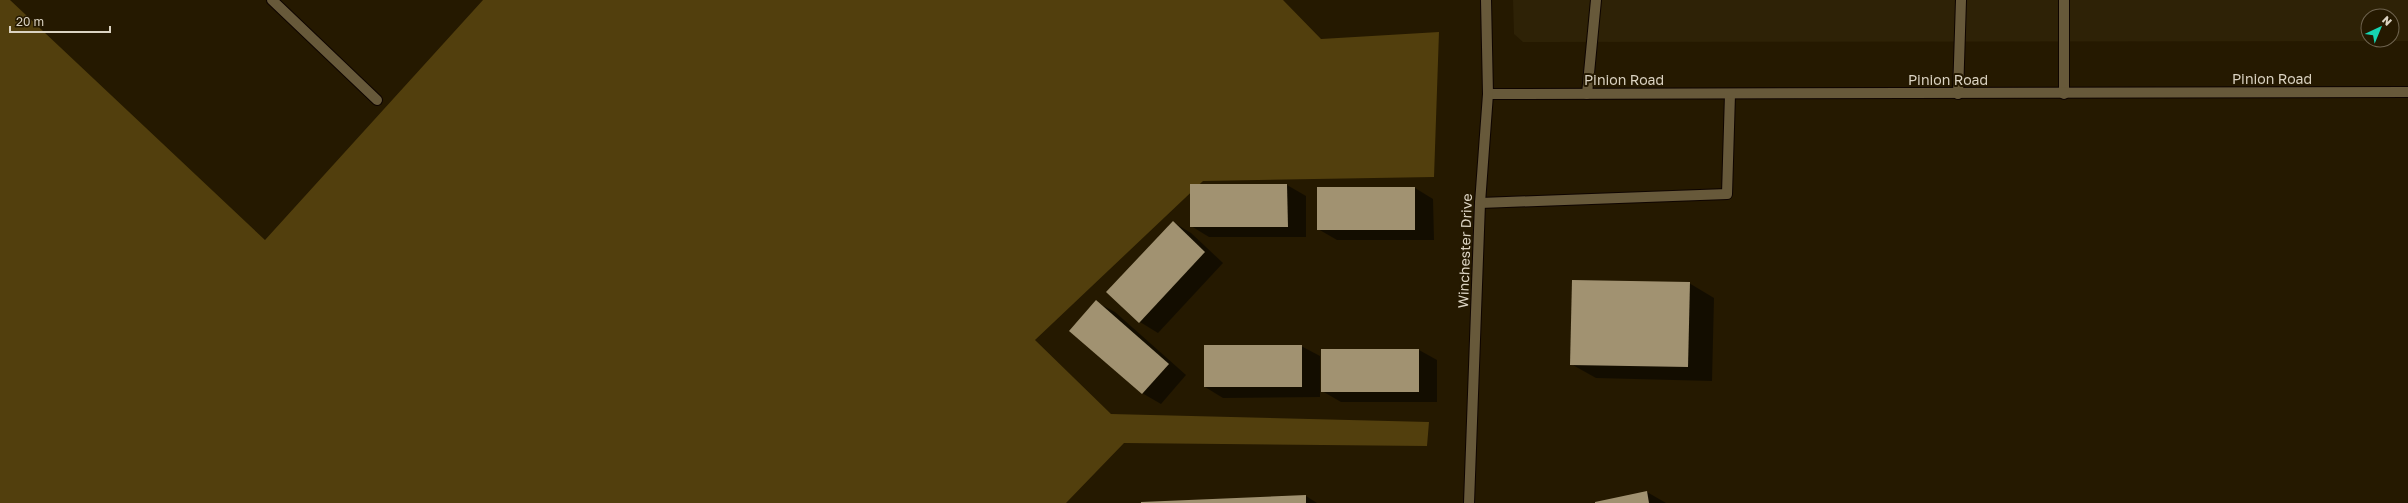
<svg xmlns="http://www.w3.org/2000/svg" width="2408" height="503" font-family="'Golos Text',sans-serif">
	<style>
		.built { fill: #2e2206; fill-rule: evenodd }
		.green { fill: #523f0d }
		.shadow { fill: #0007 }
		.building { fill: #a19271 }
		.lines { fill: none; stroke-linecap: round; stroke-linejoin: round }
		.service-casing { stroke: #0e0400; stroke-width: 12 }
		.minor-casing { stroke: #0e0400; stroke-width: 12 }
		.service { stroke: #67593a; stroke-width: 10 }
		.minor { stroke: #67593a; stroke-width: 10 }
		.labels { text-anchor: middle; stroke-width: 4; stroke-linejoin: round; paint-order: stroke }
		.street-label { font-size: 14px; fill: #dbd3c2; stroke: #251900 }
	</style>
	<rect width="100%" height="100%" fill="#251900"/>
	<path class="built" d="M1513 0H2408V41L1523 42 1514 34ZM2368 16H2392V40H2368Z"/>
	<polygon class="green" points="0,0 10,0 265,240 483,0 1283,0 1321,39 1439,32 1434,177 1203,181 1035,340 1111,414 1429,422 1427,446 1124,443 1066,503 0,503"/>
	<g class="shadow">
		<polygon points="1191,185 1287,185 1306,196 1306,237 1209,237 1191,226"/>
		<polygon points="1415,188 1433,199 1434,240 1337,240 1318,229"/>
		<polygon points="1173,222 1191,233 1223,263 1158,333 1140,322"/>
		<polygon points="1689,283 1714,298 1712,381 1596,378 1571,364"/>
		<polygon points="1096,302 1115,312 1186,375 1161,404 1142,393"/>
		<polygon points="1301,346 1320,356 1320,397 1223,398 1205,387"/>
		<polygon points="1419,350 1437,360 1437,402 1341,402 1322,391"/>
		<polygon points="1647,492 1666,503 1596,503"/>
		<polygon points="1306,496 1317,503 1142,503"/>
	</g>
	<g class="building">
		<polygon points="1190,184 1287,184 1288,227 1190,227"/>
		<rect x="1317" y="187" width="98" height="43"/>
		<polygon points="1173,221 1205,252 1139,323 1106,292"/>
		<polygon points="1572,280 1690,282 1688,367 1570,365"/>
		<polygon points="1096,300 1169,364 1142,394 1069,331"/>
		<rect x="1204" y="345" width="98" height="42"/>
		<rect x="1321" y="349" width="98" height="43"/>
		<polygon points="1647,491 1649,503 1595,503 1595,502"/>
		<polygon points="1306,495 1306,503 1141,503 1141,502"/>
	</g>
	<g class="lines">
		<defs>
			<g id="service">
				<polyline points="1587,94 1596,0"/>
				<polyline points="1958,94 1961,0"/>
				<polyline points="1480,203 1727,194 1730,94"/>
			</g>
			<g id="minor">
				<polyline points="272,0 377,100"/>
				<polyline points="2064,0 2064,94"/>
				<polyline points="1488,94 2408,92"/>
				<polyline points="1469,503 1480,203 1488,94 1486,0"/>
			</g>
		</defs>
		<use href="#service" class="service-casing"/>
		<use href="#minor" class="minor-casing"/>
		<use href="#service" class="service"/>
		<use href="#minor" class="minor"/>
	</g>
	<g class="labels">
		<g class="street-label">
			<text x="2272" y="84">Pinion Road</text>
			<text x="1624" y="85">Pinion Road</text>
			<text x="1948" y="85">Pinion Road</text>
			<text transform="translate(1465 251) rotate(-88)" y="5">Winchester Drive</text>
		</g>
	</g>
	<g transform="translate(2380 28) rotate(44)"><circle r="19" fill="#251900" stroke="#6e634e"/>
	<path d="M0-3L7 15L0 10L-7 15Z" fill="#16d5b3"/>
	<text y="-6" font-size="11" font-weight="bold" text-anchor="middle" fill="#dbd3c2">N</text>
	</g>
	<path d="M10 26v6h100v-6" fill="none" stroke="#dbd3c2" stroke-width="2"/>
	<text x="16" y="26" font-size="12" fill="#dbd3c2" stroke="#251900" stroke-width="3" paint-order="stroke">20 m</text>
</svg>
